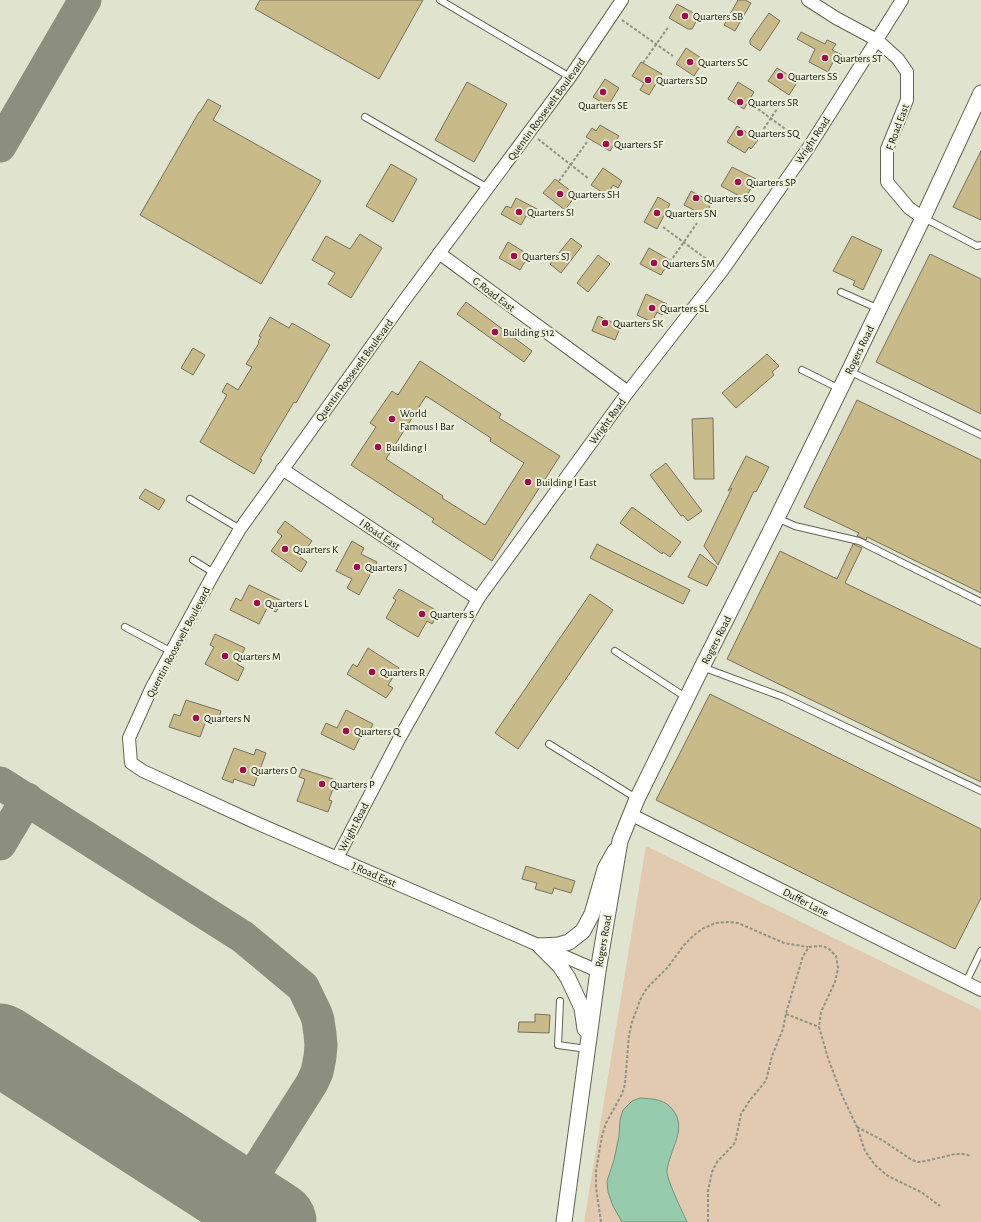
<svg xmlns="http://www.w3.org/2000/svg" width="981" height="1222" font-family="'Alegreya Sans',sans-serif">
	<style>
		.green { fill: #e1cab0 }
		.water { fill: #97cbad; stroke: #6f947d }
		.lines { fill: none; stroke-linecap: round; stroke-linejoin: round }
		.taxiway { stroke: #8c8e7e; stroke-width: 33 }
		.runway { stroke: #8c8e7e; stroke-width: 81 }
		.building { fill: #c9ba89; stroke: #76715e; fill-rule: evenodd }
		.service-casing { stroke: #616451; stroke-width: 8 }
		.minor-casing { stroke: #616451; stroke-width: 14 }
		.tertiary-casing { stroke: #616451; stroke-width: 17 }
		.path { stroke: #8f9282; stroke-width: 2; stroke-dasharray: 3 2; stroke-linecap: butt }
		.service { stroke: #fff; stroke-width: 6 }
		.minor { stroke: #fff; stroke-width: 12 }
		.tertiary { stroke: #fff; stroke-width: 15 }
		.poi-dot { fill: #a20b4c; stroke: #edf1db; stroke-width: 1.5 }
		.labels { text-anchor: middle; stroke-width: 4; stroke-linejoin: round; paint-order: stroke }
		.poi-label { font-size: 11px; fill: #13140d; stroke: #edf1db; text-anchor: start }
		.street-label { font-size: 11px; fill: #13140d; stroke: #edf1db }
	</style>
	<rect width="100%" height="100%" fill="#e0e4ce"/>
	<polygon class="green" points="646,846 981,1010 981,1222 584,1222"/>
	<path class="water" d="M640 1098C653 1099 665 1099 673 1110 688 1129 669 1150 667 1171 666 1178 683 1213 687 1222H622L613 1206 608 1192 607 1181 614 1160 619 1136 620 1120 623 1110 632 1101Z"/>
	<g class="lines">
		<g class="taxiway">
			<polyline points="0,146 85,0"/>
			<polyline points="0,783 243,937 303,987 316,1014 318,1020 320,1034 321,1045 320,1057 317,1072 312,1083 239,1198"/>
			<polyline points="0,844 27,799"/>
		</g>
		<polyline class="runway" points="0,1044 276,1222"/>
	</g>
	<g class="building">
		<polygon points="260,0 423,0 379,79 255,9"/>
		<polygon points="738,0 745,0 751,3 735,31 724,25"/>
		<polygon points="677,4 699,16 692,29 688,29 669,18"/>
		<polygon points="769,13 780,21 760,51 750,44 750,40"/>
		<polygon points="801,32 825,44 827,40 836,44 832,50 842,55 837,64 833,62 828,72 809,62 815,49 797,39"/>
		<polygon points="686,48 704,60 694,76 676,64"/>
		<polygon points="641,62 662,74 649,95 640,90 644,83 632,76"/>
		<polygon points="777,68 798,81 789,95 768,81"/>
		<polygon points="605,79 619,88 608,106 593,97"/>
		<polygon points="467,82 507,104 474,162 435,140"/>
		<polygon points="738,82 754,92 744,109 728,99"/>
		<polygon points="208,99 221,106 213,120 321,181 261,284 140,215 199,112 200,112"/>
		<polygon points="600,125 619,136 610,151 586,137 592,128 596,131"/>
		<polygon points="737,126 758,140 751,149 749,147 745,153 727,142"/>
		<polygon points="981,151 981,220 953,207"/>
		<polygon points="391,164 417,179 393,222 366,206"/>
		<polygon points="732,167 756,179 745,199 721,186"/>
		<polygon points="603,168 622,181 618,188 613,185 607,195 591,185"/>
		<polygon points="555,179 576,195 565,210 543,193"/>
		<polygon points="691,191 712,202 705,216 684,205"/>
		<polygon points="658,197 670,204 657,229 644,222"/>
		<polygon points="516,198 537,209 532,219 526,216 521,225 501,214 506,206 511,208"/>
		<polygon points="360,234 382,248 351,298 328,284 335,273 312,260 326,236 350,249"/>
		<polygon points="852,236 882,250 863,290 853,285 855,281 833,271"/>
		<polygon points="571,238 582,246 561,273 550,264"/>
		<polygon points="508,242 529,255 520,270 499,258"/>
		<polygon points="649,248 670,260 661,275 640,264"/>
		<polygon points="930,254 981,279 981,414 876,362"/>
		<polygon points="598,255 610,264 588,292 577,283"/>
		<polygon points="646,294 667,304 662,315 657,312 652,322 637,315"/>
		<polygon points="466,302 532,351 524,362 457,314"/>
		<polygon points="598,316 621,326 615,340 592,331"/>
		<polygon points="270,317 289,328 292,323 330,345 296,403 294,402 260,459 262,460 254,474 200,442 227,395 222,392 227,383 238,390 252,367 246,364 259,343 258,342 261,337 259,336"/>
		<polygon points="193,348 205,355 193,375 181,368"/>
		<polygon points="767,354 779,366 772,372 774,375 736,408 722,393"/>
		<path d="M420 361 501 414 499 418 560 456 492 561 432 522 434 519 351 465 376 427 370 423 392 391 398 395ZM426 396 491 438 490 441 524 463 485 525 442 498 443 496 386 459Z"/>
		<polygon points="857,400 981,460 981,593 867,537 866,540 857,536 859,533 804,507"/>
		<polygon points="713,418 714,479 694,479 692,419"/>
		<polygon points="746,456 769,467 756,492 754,491 718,565 704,546 732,488 728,491"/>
		<polygon points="666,463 702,511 688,521 683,515 681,516 650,475"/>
		<polygon points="145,489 165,500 159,510 139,498"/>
		<polygon points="632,507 681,542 670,557 663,552 662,554 620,523"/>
		<polygon points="285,521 312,541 300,557 307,562 301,572 271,551 282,536 277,532"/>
		<polygon points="352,541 364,548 361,554 377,562 359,595 347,588 352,579 336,571"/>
		<polygon points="597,544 690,590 683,604 590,558"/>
		<polygon points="853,544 862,548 845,583 981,649 981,782 727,659 780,551 837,579"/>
		<polygon points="700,554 717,567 707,586 688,577"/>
		<polygon points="249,585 282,601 276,612 267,608 259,624 230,610 236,598 241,601"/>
		<polygon points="399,589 439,612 432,624 427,621 418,637 386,618 396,600 393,598"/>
		<polygon points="590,594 613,610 518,749 495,733"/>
		<polygon points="215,634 245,648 237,664 244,668 238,681 205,664 214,647 210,645"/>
		<polygon points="368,648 399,668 388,685 393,688 386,698 347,674 353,664 357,667"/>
		<polygon points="710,694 981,829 981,898 955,949 656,800"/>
		<polygon points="186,700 221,711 217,724 206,721 200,737 169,727 174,714 180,716"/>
		<polygon points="346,710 373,724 367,736 362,733 354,750 321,734 326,723 337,728"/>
		<polygon points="234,748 254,755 256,749 266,753 254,786 234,779 233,783 222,779"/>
		<polygon points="302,769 336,780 329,800 332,801 328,812 297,801 305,779 299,777"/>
		<polygon points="526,866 575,881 571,893 554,888 552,894 535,889 537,883 522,879"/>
		<polygon points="535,1014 550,1015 549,1033 518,1032 519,1022 535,1022"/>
	</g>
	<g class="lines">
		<defs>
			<g id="service">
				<polyline points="440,0 570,77"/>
				<polyline points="365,117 488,188"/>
				<polyline points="924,218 977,246 981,245"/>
				<polyline points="841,292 879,309"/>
				<polyline points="802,370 840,389"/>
				<polyline points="849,371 981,435"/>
				<polyline points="190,499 240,529"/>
				<polyline points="777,518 795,526 859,541 981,602"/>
				<polyline points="193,560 214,573"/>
				<polyline points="125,627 172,652"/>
				<polyline points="615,651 687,698"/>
				<polyline points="702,667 783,697 981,791"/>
				<polyline points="549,744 636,798"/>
				<polyline points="966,982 981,951"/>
				<polyline points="560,1001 558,1045 587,1049"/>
			</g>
			<g id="minor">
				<polyline points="808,0 836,18 877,40 898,59 907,72 907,100 887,149 887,182 909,208 923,218"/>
				<polyline points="439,253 628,392"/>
				<polyline points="282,469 478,599"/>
				<polyline points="630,814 981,990"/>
				<polyline points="337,858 399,739 478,599 628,392 722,271 809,147 902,0"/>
				<polyline points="598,971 252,821 143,771 131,763 129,738 152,687 214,573 240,529 403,302 570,77 622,0"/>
			</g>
			<g id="tertiary">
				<polyline points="540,946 559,945 569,942 583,931 592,914 605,869 615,851"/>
				<polyline points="540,946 560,966 568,978 582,1008 585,1029"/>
				<polyline points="564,1222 598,971 620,841 637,799 702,667 777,518 849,371 923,218 981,93"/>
			</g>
		</defs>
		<use href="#service" class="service-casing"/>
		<use href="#minor" class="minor-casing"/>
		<use href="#tertiary" class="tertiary-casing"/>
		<g class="path">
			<polyline points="622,20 673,56"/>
			<polyline points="643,63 669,26"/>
			<polyline points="750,103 800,140"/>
			<polyline points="761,133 783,100"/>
			<polyline points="538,139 589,179"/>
			<polyline points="559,181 587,142"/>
			<polyline points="663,227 713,264"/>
			<polyline points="670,262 697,223"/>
			<polyline points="786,1014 819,1027"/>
			<polyline points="857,1127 882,1140 912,1160 918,1162 926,1161 955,1154 963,1154 971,1156"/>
			<polyline points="601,1222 596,1187 596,1171 602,1136 606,1123 622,1094 625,1084 629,1035 632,1022 641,998 647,988 668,967 684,945 693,936 702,929 715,923 728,922 738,923 784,943 808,947"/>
			<polyline points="708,1222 708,1191 712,1172 717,1162 734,1144 736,1139 741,1114 750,1100 765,1082 767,1077 772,1056 783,1029 786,1013 803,956 809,947 820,946 825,947 829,949 836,956 838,968 835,982 821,1012 819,1027 828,1058 841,1093 857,1127 865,1151 875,1165 888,1176 921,1192 940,1206"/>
		</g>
		<use href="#service" class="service"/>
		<use href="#minor" class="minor"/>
		<use href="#tertiary" class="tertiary"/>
	</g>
	<g class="poi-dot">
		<circle cx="685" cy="16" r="4"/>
		<circle cx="825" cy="58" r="4"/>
		<circle cx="690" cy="62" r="4"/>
		<circle cx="780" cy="76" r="4"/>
		<circle cx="648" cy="80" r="4"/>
		<circle cx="603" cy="92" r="4"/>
		<circle cx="740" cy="102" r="4"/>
		<circle cx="740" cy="133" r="4"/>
		<circle cx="606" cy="144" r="4"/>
		<circle cx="738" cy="182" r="4"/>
		<circle cx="560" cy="194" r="4"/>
		<circle cx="696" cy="198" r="4"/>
		<circle cx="519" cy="212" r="4"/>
		<circle cx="657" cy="213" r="4"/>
		<circle cx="514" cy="256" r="4"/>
		<circle cx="654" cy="263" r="4"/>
		<circle cx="652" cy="308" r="4"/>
		<circle cx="605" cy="323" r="4"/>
		<circle cx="495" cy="332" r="4"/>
		<circle cx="392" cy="419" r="4"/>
		<circle cx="378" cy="447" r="4"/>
		<circle cx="528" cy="482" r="4"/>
		<circle cx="285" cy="549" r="4"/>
		<circle cx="357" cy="567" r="4"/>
		<circle cx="257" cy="603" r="4"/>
		<circle cx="422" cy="614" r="4"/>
		<circle cx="225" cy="656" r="4"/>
		<circle cx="372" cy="672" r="4"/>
		<circle cx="196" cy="718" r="4"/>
		<circle cx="346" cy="731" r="4"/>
		<circle cx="243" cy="770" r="4"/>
		<circle cx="322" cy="784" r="4"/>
	</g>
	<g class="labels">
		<g class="poi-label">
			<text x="693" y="20">Quarters SB</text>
			<text x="833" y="62">Quarters ST</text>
			<text x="698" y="66">Quarters SC</text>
			<text x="788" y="80">Quarters SS</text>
			<text x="656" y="84">Quarters SD</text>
			<text x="748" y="106">Quarters SR</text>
			<text x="603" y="109" text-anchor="middle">Quarters SE</text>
			<text x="748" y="137">Quarters SQ</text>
			<text x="614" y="148">Quarters SF</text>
			<text x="746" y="186">Quarters SP</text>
			<text x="568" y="198">Quarters SH</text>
			<text x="704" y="202">Quarters SO</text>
			<text x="527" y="216">Quarters SI</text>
			<text x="665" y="217">Quarters SN</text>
			<text x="522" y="260">Quarters SJ</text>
			<text x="662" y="267">Quarters SM</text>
			<text x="660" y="312">Quarters SL</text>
			<text x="613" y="327">Quarters SK</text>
			<text x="503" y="336">Building 512</text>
			<text x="400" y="417">World<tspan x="400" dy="13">Famous I Bar</tspan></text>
			<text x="386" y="451">Building I</text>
			<text x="536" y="486">Building I East</text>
			<text x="293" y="553">Quarters K</text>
			<text x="365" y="571">Quarters J</text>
			<text x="265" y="607">Quarters L</text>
			<text x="430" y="618">Quarters S</text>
			<text x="233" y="660">Quarters M</text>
			<text x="380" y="676">Quarters R</text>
			<text x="204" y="722">Quarters N</text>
			<text x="354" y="735">Quarters Q</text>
			<text x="251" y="774">Quarters O</text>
			<text x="330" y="788">Quarters P</text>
		</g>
		<g class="street-label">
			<text transform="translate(546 109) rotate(-54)" y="4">Quentin Roosevelt Boulevard</text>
			<text transform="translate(897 127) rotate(-70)" y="4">F Road East</text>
			<text transform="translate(812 140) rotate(-56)" y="4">Wright Road</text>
			<text transform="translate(494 294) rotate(37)" y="4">G Road East</text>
			<text transform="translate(859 350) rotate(-64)" y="4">Rogers Road</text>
			<text transform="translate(354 370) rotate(-54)" y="4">Quentin Roosevelt Boulevard</text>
			<text transform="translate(607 421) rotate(-54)" y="4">Wright Road</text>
			<text transform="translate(380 534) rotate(34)" y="4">I Road East</text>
			<text transform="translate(716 640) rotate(-63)" y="4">Rogers Road</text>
			<text transform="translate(178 642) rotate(-62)" y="4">Quentin Roosevelt Boulevard</text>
			<text transform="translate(353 827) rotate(-63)" y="4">Wright Road</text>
			<text transform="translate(374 874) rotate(23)" y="4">J Road East</text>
			<text transform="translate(806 902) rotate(27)" y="4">Duffer Lane</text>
			<text transform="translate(603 941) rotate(-80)" y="4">Rogers Road</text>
		</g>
	</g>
</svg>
